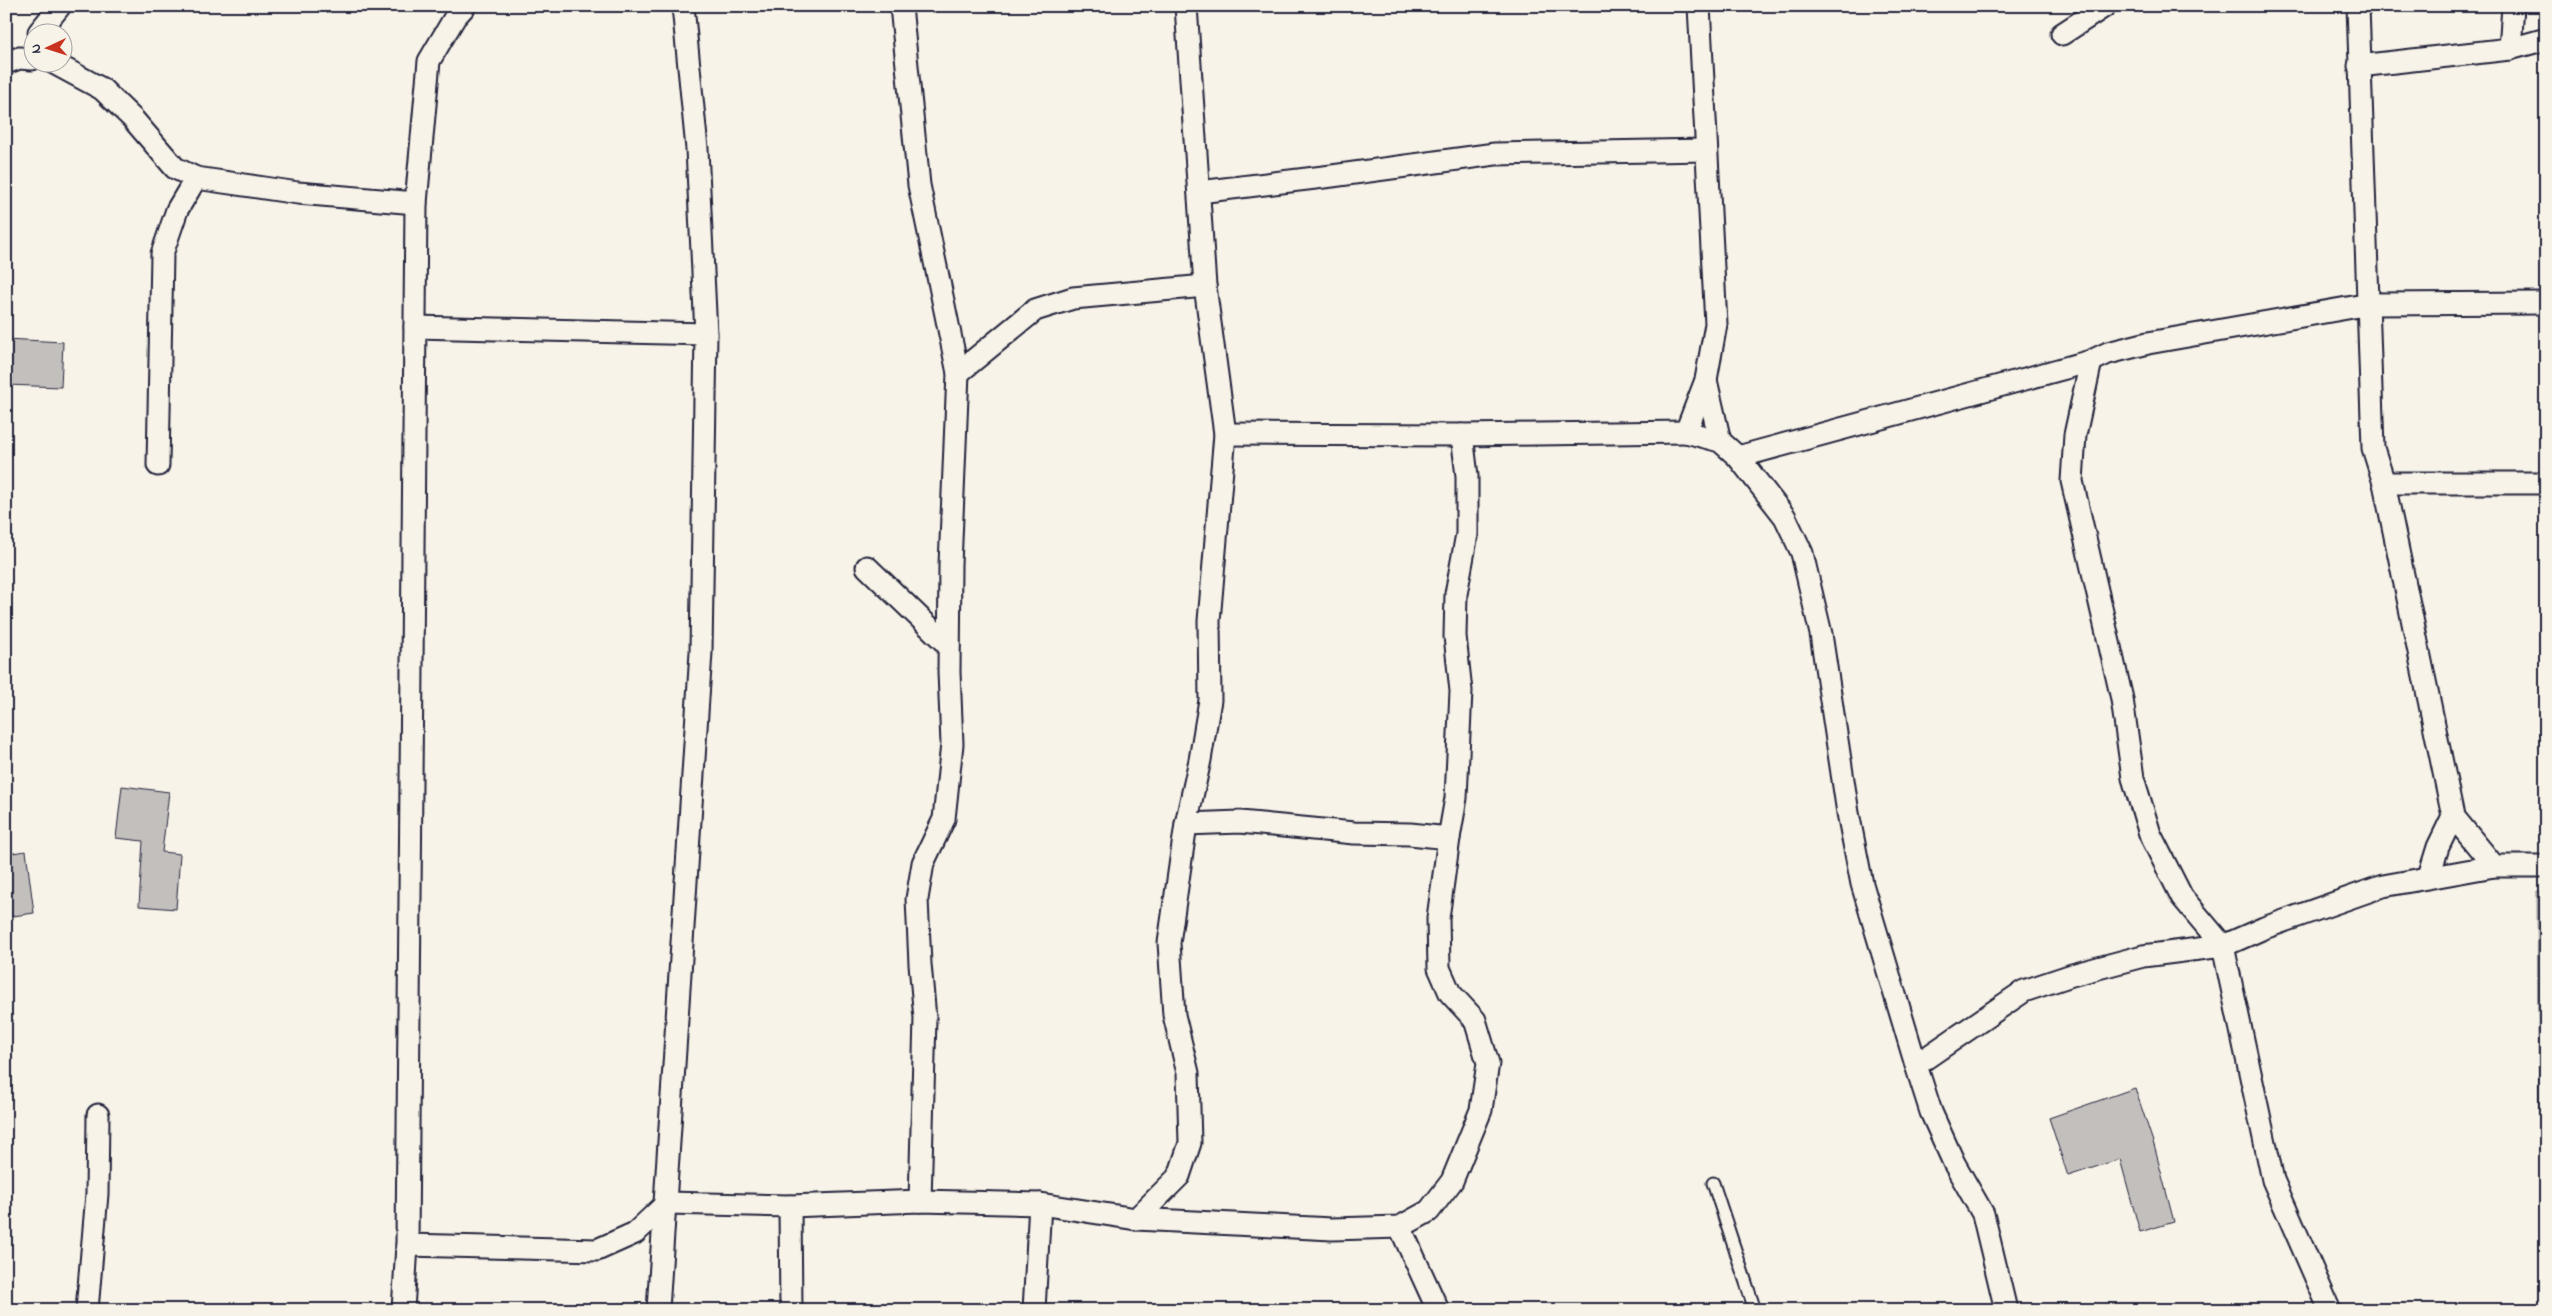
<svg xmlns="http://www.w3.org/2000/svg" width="2552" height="1316" font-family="'Indie Flower',sans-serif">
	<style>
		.green { fill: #d8d5cf; stroke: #7d7c85 }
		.building { fill: #c2bfbd; stroke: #22223b }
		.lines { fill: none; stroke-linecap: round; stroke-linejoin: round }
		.lane-casing { stroke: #22223b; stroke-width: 15 }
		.street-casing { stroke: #22223b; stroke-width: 25 }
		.lane { stroke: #f7f3e8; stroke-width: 11 }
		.street { stroke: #f7f3e8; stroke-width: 21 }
	</style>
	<rect width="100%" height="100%" fill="#f7f3e8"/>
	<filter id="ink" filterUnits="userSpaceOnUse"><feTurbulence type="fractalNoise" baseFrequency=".02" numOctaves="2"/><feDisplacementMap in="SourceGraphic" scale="10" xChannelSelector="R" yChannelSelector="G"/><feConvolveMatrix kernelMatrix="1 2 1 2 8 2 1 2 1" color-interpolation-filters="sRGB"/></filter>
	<g filter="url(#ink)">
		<polygon class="green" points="2537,891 2546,892 2546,1134 2539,1133"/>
		<g class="building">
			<polygon points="6,339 63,342 61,387 6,385"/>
			<polygon points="122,786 169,792 162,852 180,854 176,909 139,906 143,841 116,838"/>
			<polygon points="26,851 34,913 6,917 6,854"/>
			<polygon points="2135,1088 2154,1145 2174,1222 2140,1232 2120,1159 2068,1176 2049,1118"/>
		</g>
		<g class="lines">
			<defs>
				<polyline id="lane" points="1713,1183 1755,1310"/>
				<g id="street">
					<polyline points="901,6 919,185 958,373 950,565 949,672 952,744 944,819 923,863 917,899 920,964 925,1018 920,1201"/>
					<polyline points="1699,6 1716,324 1706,380 1686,432 1720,441 1738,457 1785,517 1802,553 1821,634 1848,813 1862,884 1916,1065 2024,991 2072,975 2143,956 2223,946 2264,928 2383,886 2494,866 2546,866"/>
					<polyline points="2358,6 2373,448 2384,483 2453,816 2494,866"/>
					<polyline points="39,32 60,6"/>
					<polyline points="2062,34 2105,6"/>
					<polyline points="2510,49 2513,6"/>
					<polyline points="52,62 102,89 133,119 175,168 196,178"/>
					<polyline points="6,63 19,58 32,59"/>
					<polyline points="2359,66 2510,49 2546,39"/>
					<polyline points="1199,192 1332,176 1495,154 1706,150"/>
					<polyline points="415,327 706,334"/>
					<polyline points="2091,361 2075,435 2072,481 2122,699 2133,778 2150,834 2182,897 2223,946 2273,1180 2330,1310"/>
					<polyline points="958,373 1035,310 1073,298 1205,286"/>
					<polyline points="1706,380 1720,441"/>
					<polyline points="1225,434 1462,435 1686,432"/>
					<polyline points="1738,457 2091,361 2108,353 2148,343 2370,304 2546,303"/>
					<polyline points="158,465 162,254 177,210 196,178 298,193 416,203"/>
					<polyline points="2384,483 2546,483"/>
					<polyline points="867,567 949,646"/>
					<polyline points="1186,824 1240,822 1354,833 1410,834 1449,838 1456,798 1461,691 1455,636 1456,594 1467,534 1467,476 1462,435"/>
					<polyline points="2429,876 2438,847 2453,816"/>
					<polyline points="1916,1065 1931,1112 1954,1163 1983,1214 2006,1310"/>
					<polyline points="790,1206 791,1310"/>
					<polyline points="1136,1219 1179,1176 1190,1143 1188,1073 1174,1015 1169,943 1186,824 1200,760 1210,700 1209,621 1225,434 1205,286 1186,6"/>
					<polyline points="1400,1227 1438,1310"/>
					<polyline points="407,1245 597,1250 635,1233 667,1203 790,1206 920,1201 1040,1204 1136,1219 1332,1229 1400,1227 1429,1211 1452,1181 1481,1110 1488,1063 1475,1020 1450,993 1439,968 1438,918 1449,838"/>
					<polyline points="87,1310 97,1194 98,1115"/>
					<polyline points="403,1310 407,1245 416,203 429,61 455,17 465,6"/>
					<polyline points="658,1310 701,652 706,334 697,149 683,6"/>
					<polyline points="1034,1310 1040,1204"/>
				</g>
			</defs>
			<use href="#lane" class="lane-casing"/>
			<use href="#street" class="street-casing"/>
			<use href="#lane" class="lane"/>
			<use href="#street" class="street"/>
		</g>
	</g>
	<rect width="2552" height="1316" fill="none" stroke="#f7f3e8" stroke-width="25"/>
	<rect x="12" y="12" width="2527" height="1291" fill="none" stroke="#22223b" stroke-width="2" filter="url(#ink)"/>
	<g transform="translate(48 48) rotate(266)"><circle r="24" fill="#f7f3e8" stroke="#a29fa3"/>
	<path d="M0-4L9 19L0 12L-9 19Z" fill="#c8321e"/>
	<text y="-8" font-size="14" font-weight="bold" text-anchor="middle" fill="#22223b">N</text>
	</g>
</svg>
